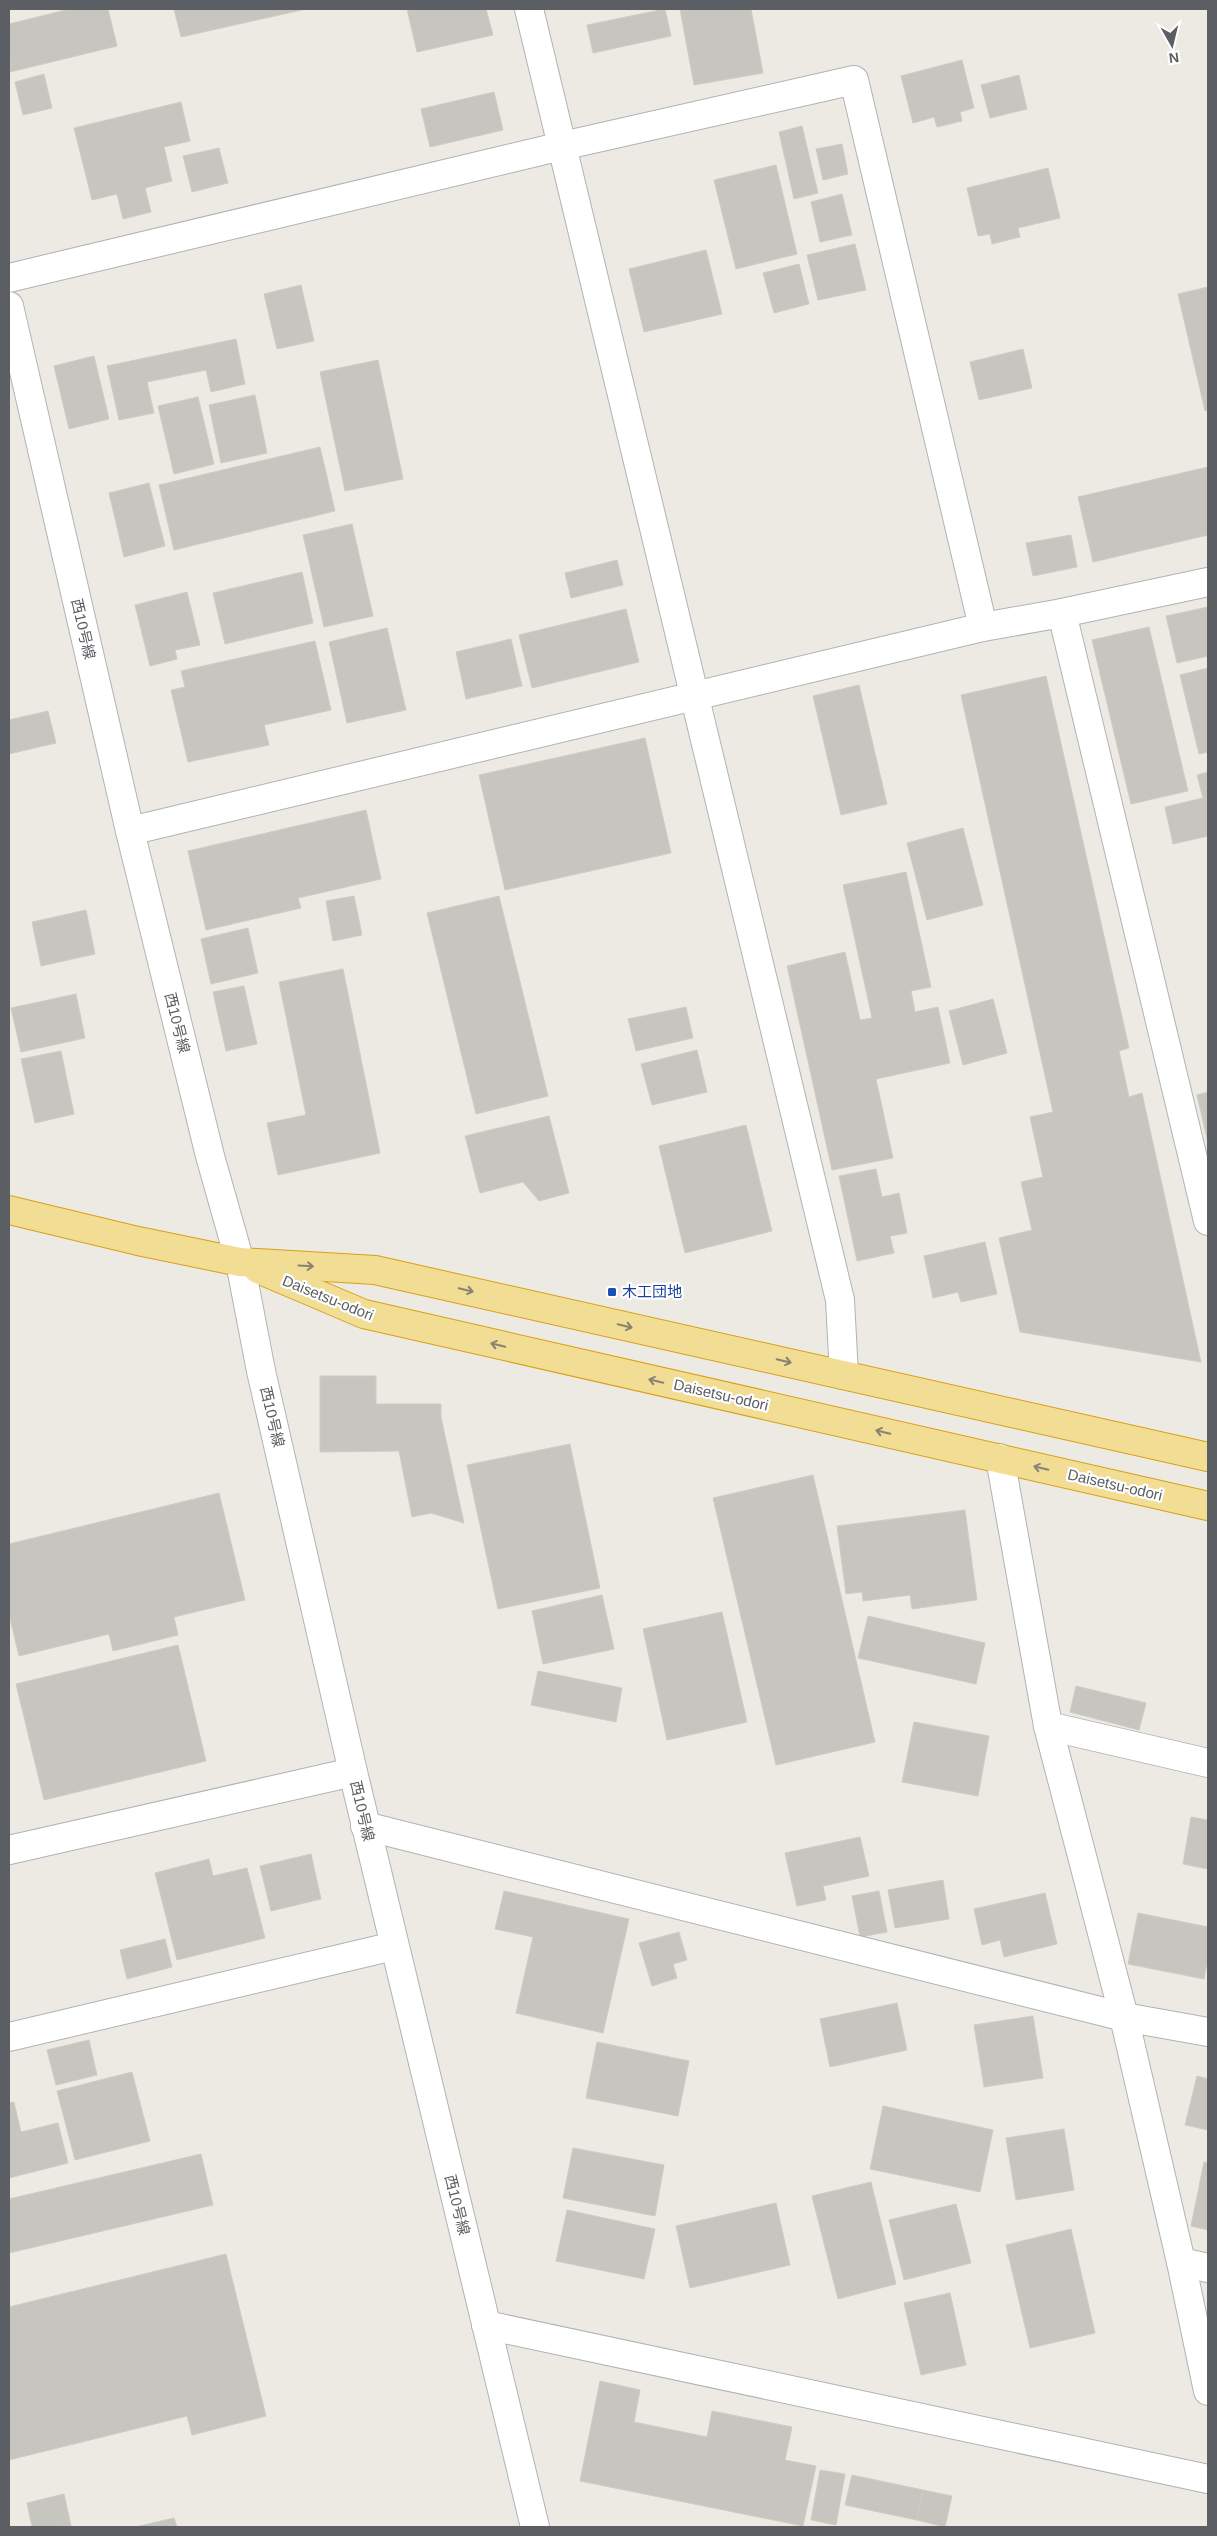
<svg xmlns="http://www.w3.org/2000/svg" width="1217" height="2536" font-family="Helvetica,'Noto Sans JP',sans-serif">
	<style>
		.building { fill: #c7c5c0; stroke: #d0ccc2 }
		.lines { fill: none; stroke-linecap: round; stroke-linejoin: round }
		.minor-casing { stroke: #b0b3b7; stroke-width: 30 }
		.highway-casing { stroke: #d8a116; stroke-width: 30 }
		.minor { stroke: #fff; stroke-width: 28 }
		.highway { stroke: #f2dd94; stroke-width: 28 }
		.oneway { stroke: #888471 }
		.transit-dot { fill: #1a4fb4; stroke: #fff; stroke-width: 2 }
		.labels { text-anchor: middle; stroke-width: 4.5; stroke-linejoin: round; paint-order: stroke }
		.street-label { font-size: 15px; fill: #5b5e62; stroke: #fff }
		.transit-label { font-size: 15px; fill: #164399; stroke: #fff; text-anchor: start }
	</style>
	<rect width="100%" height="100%" fill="#eceae3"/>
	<g class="building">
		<polygon points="70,9 108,9 117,46 10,72 9,24"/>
		<polygon points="174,9 306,9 181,37"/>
		<polygon points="407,9 486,9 493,35 417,52"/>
		<polygon points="665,9 671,36 593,53 587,25"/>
		<polygon points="680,9 751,9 763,73 694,85"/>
		<polygon points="962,60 974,108 960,112 962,121 937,127 934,117 913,123 901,76"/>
		<polygon points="44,74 52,108 23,115 15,82"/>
		<polygon points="1019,75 1027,109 990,118 981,85"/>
		<polygon points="494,92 503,130 430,147 421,109"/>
		<polygon points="181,102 190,141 164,147 172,181 145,188 151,212 123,219 117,194 92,200 74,128"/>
		<polygon points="802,126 818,193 794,199 779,132"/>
		<polygon points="842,144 848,174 823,180 816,149"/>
		<polygon points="219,148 228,183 192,192 183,156"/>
		<polygon points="776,165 797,254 736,269 714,180"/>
		<polygon points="1048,168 1060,218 1018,228 1020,237 992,244 990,234 978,236 967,188"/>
		<polygon points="842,194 852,235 820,242 811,202"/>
		<polygon points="855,244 866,290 818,300 807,255"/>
		<polygon points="706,250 722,314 644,332 629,269"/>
		<polygon points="799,264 809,304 774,313 763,273"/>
		<polygon points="301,285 314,341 277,349 264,294"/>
		<polygon points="1208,287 1208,410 1205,411 1178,294"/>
		<polygon points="236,339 245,384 211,392 206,370 147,382 154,413 119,420 107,366"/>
		<polygon points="1023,349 1032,388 979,400 970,362"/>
		<polygon points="94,356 109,419 69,429 54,366"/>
		<polygon points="378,360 403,479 345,491 320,372"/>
		<polygon points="255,395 267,453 221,463 209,405"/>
		<polygon points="198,397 214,464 174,474 158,406"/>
		<polygon points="320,447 335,511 174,550 159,485"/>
		<polygon points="1208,467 1208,535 1093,562 1078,497"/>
		<polygon points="149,483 165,546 124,557 109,493"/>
		<polygon points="352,524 373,616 324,627 303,535"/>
		<polygon points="1071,535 1077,567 1033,576 1026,543"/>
		<polygon points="617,560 623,585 571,598 565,573"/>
		<polygon points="302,572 313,623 225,644 213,593"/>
		<polygon points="187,592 200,645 175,650 177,659 150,666 135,605"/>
		<polygon points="1208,607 1208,656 1177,663 1166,616"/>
		<polygon points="626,609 639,662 532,688 519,635"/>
		<polygon points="1149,627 1188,791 1131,804 1092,640"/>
		<polygon points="387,628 406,710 347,723 329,642"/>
		<polygon points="511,639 522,686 466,699 456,652"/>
		<polygon points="315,641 331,710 264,725 269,745 188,762 171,690 185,687 181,671"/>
		<polygon points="1208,668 1208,752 1199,754 1180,675"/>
		<polygon points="1046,676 1129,1048 1119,1051 1129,1097 1142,1093 1201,1362 1020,1332 999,1238 1032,1230 1021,1182 1043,1177 1030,1117 1053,1112 961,695"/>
		<polygon points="859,685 887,804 841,815 813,696"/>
		<polygon points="48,711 56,743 9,754 9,720"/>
		<polygon points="645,738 671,853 505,890 479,775"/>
		<polygon points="1208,772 1208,836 1173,844 1165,807 1203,798 1197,775"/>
		<polygon points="366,810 381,879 298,898 301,908 206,930 188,851"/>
		<polygon points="963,828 983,905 927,920 907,843"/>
		<polygon points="906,872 931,987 911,991 915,1012 938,1007 950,1063 876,1079 893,1158 832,1170 787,966 845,952 860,1020 872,1018 843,885"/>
		<polygon points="354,896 362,935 333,941 326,901"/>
		<polygon points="499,896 548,1096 476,1114 427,913"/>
		<polygon points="86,910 95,954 41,966 32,922"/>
		<polygon points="248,928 258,973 211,984 201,939"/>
		<polygon points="343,969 380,1153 278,1175 267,1123 306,1115 279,982"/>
		<polygon points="244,986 257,1044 226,1051 213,992"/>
		<polygon points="76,994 85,1038 21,1052 11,1008"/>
		<polygon points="993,999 1007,1053 963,1065 949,1011"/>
		<polygon points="686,1007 693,1038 636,1051 628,1019"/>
		<polygon points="697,1050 707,1092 652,1105 641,1064"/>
		<polygon points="61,1051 74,1114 35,1123 21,1059"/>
		<polygon points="1208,1092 1208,1143 1197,1095"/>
		<polygon points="549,1116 569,1193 539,1201 523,1182 480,1193 465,1136"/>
		<polygon points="746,1125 772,1231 685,1253 659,1146"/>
		<polygon points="876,1169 882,1197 899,1193 907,1233 890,1236 894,1253 857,1261 839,1176"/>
		<polygon points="985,1242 997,1294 961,1302 958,1292 933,1298 924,1256"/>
		<polygon points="320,1376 376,1376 376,1404 441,1404 441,1417 464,1523 431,1513 412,1517 399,1451 320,1452"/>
		<polygon points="570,1444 600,1588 498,1609 467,1465"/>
		<polygon points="813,1475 875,1742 776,1765 713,1498"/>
		<polygon points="219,1493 245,1600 174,1617 178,1635 113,1651 109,1634 19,1656 9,1614 9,1544"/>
		<polygon points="965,1510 977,1600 912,1609 910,1595 863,1601 862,1592 846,1594 837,1526"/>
		<polygon points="602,1595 614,1649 543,1664 532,1611"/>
		<polygon points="722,1612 747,1722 667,1740 643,1629"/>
		<polygon points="868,1616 985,1643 976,1684 858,1658"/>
		<polygon points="178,1645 206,1761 44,1800 16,1684"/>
		<polygon points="538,1671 622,1688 616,1722 531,1705"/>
		<polygon points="1076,1686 1146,1703 1139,1730 1070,1712"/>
		<polygon points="914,1722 989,1736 978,1796 902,1782"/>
		<polygon points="1191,1817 1208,1820 1208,1869 1183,1864"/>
		<polygon points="860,1837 869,1876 823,1886 826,1900 797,1906 785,1853"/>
		<polygon points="311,1854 321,1899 271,1911 260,1866"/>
		<polygon points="209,1859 213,1876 247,1868 265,1938 177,1960 155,1873"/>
		<polygon points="943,1880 949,1919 895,1928 888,1890"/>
		<polygon points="504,1891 629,1919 603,2033 516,2013 533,1937 495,1929"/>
		<polygon points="879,1891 887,1932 860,1937 852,1896"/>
		<polygon points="1045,1893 1057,1944 1004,1957 1000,1940 982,1945 974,1909"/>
		<polygon points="1138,1913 1208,1927 1208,1957 1204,1979 1128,1964"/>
		<polygon points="679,1932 687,1960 673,1964 677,1978 652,1986 639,1943"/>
		<polygon points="165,1939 172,1967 127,1979 120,1950"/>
		<polygon points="897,2003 907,2050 830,2067 820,2019"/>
		<polygon points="1033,2016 1043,2078 984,2087 974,2025"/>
		<polygon points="89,2040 97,2075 56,2085 47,2050"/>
		<polygon points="597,2042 689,2061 678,2116 586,2098"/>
		<polygon points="132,2072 150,2141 75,2160 57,2091"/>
		<polygon points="1197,2076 1208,2079 1208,2130 1185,2125"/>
		<polygon points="14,2102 21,2132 58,2123 68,2163 9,2178 9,2103"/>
		<polygon points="883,2106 993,2130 980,2192 870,2169"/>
		<polygon points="1064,2129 1074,2190 1016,2200 1006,2138"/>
		<polygon points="573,2148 664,2165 655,2216 563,2198"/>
		<polygon points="201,2154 213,2205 9,2253 9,2199"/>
		<polygon points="1204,2162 1208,2163 1208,2230 1191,2226"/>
		<polygon points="871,2182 896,2284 838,2299 812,2196"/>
		<polygon points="776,2203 790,2265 690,2288 676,2226"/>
		<polygon points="956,2204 971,2263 904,2280 889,2220"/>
		<polygon points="567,2210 655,2229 644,2279 556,2261"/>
		<polygon points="1071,2229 1095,2333 1030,2348 1006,2245"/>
		<polygon points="226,2254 266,2416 192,2435 187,2416 9,2460 9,2307"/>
		<polygon points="950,2293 966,2365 921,2375 904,2303"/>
		<polygon points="600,2381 640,2390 634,2422 707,2437 712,2411 792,2427 785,2460 816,2466 803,2526 580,2481"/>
		<polygon points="820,2470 845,2474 836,2525 811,2520"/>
		<polygon points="852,2475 923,2490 917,2520 845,2505"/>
		<polygon points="923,2490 952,2496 945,2527 917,2520"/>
		<polygon points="64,2494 71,2526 32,2527 27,2503"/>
		<polygon points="174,2518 177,2527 135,2527"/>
	</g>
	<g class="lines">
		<defs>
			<g id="minor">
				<polyline points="529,9 840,1300 844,1375"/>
				<polyline points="9,278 562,146 854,80 983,627"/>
				<polyline points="9,306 130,831 210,1156 240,1262 261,1371 353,1772 535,2527"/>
				<polyline points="1062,613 1208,1221"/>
				<polyline points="130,831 983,627 1062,613 1208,582"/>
				<polyline points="1000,1458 1048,1726 1124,2017 1181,2262 1208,2391"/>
				<polyline points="1048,1726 1208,1763"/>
				<polyline points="365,1826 1124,2017 1208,2032"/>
				<polyline points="9,1850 353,1772"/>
				<polyline points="9,2037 394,1946"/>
				<polyline points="1181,2262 1208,2268"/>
				<polyline points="486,2325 1208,2479"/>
			</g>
			<g id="highway">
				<polyline points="9,1210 138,1241 240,1262 375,1270 1208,1457"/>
				<polyline points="258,1269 364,1314 1208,1506"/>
			</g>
		</defs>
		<use href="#minor" class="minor-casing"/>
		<use href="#highway" class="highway-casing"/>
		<use href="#minor" class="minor"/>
		<use href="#highway" class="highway"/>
	</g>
	<defs><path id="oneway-shaft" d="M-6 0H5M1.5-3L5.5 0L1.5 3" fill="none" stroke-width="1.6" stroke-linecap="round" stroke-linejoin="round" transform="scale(1.25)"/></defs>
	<g class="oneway">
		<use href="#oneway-shaft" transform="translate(306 1266) rotate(3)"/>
		<use href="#oneway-shaft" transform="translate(466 1290) rotate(13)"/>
		<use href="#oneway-shaft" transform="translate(625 1326) rotate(13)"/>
		<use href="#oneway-shaft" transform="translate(498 1345) rotate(-167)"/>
		<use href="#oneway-shaft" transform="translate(784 1361) rotate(13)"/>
		<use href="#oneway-shaft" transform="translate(656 1381) rotate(-167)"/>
		<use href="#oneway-shaft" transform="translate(883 1432) rotate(-167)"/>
		<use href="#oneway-shaft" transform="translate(1041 1468) rotate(-167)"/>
	</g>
	<rect class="transit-dot" x="607" y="1287" width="10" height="10" rx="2.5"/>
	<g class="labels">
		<g class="street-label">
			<text transform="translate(83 629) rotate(77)" y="5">西10号線</text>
			<text transform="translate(177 1023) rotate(76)" y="5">西10号線</text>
			<text transform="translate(328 1298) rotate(22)" y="5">Daisetsu-odori</text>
			<text transform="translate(721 1395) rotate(13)" y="5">Daisetsu-odori</text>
			<text transform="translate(272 1417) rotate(77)" y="5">西10号線</text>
			<text transform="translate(1115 1485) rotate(13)" y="5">Daisetsu-odori</text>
			<text transform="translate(362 1811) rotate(77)" y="5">西10号線</text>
			<text transform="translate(457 2205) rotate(76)" y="5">西10号線</text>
		</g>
		<g class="transit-label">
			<text x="622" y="1297">木工団地</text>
		</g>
	</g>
	<rect width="1217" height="2536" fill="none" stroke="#5b5e62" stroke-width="20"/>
	<g transform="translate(1172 45) rotate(172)" stroke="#ffffff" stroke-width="4" paint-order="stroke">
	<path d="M0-4L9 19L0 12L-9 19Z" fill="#5b5e62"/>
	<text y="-8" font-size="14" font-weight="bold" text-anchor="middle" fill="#5b5e62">N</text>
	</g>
</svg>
